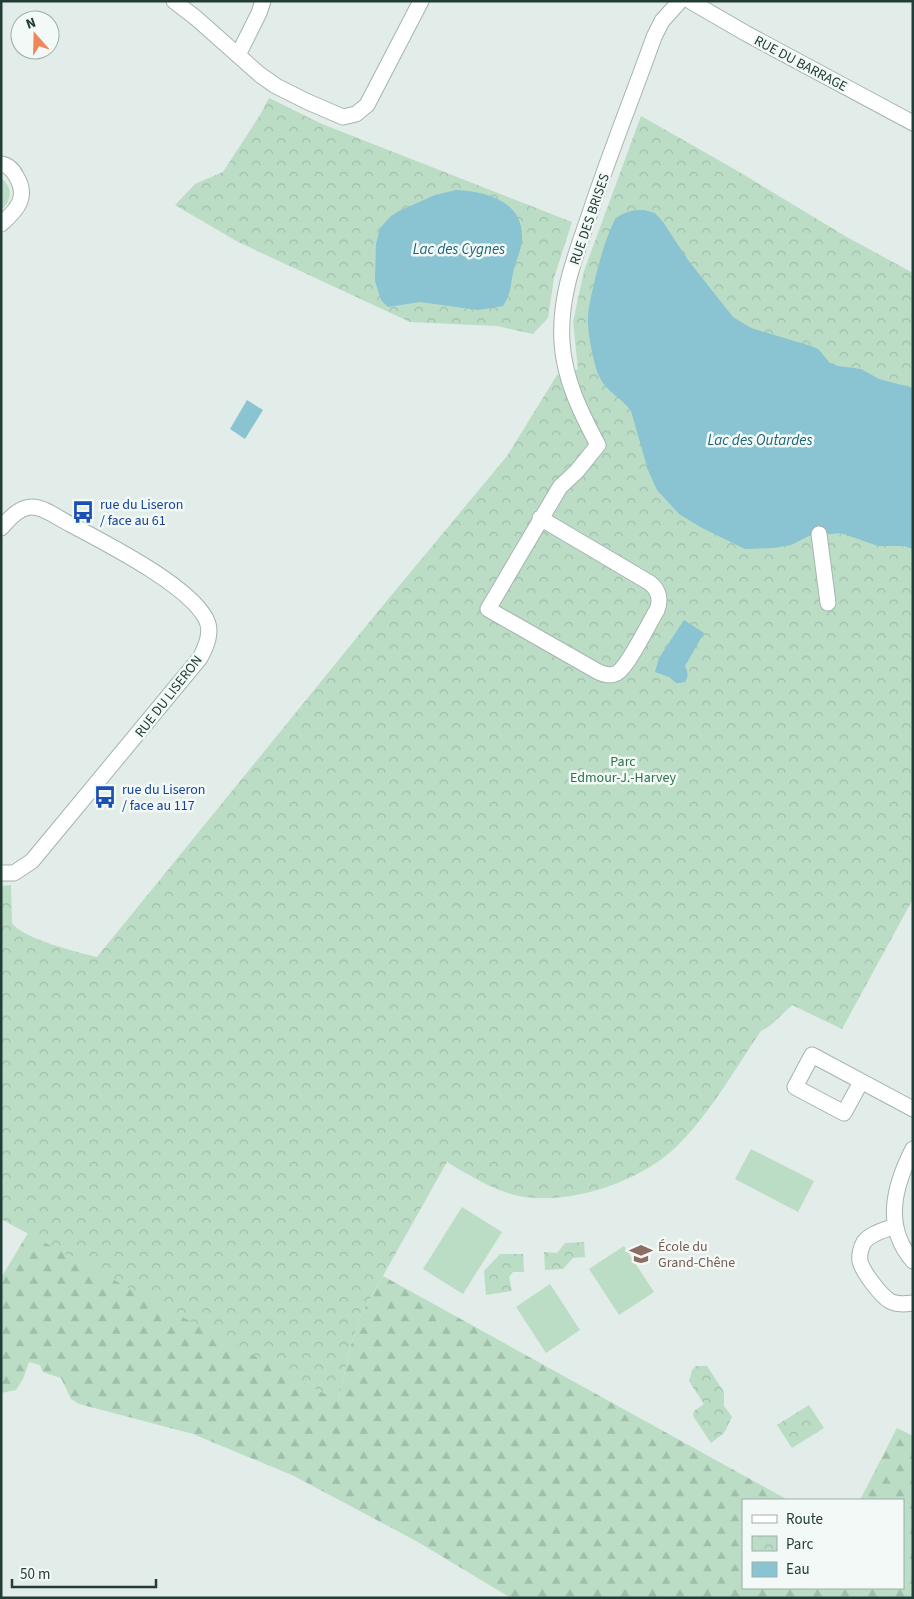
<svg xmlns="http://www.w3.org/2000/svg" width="914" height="1599" font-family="'Source Sans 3',sans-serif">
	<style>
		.grass { fill: #bbddc6 }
		.forest { fill: url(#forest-firs) }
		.park { fill: url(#park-crowns) }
		.water { fill: #8ac3d1 }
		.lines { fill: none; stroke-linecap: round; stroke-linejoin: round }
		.minor-casing { stroke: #a5b4af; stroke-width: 17 }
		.minor { stroke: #fff; stroke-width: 15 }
		.labels { text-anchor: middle; stroke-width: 5; stroke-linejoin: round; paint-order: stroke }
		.street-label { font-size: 14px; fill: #223d37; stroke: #f2f9f6 }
		.transit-label { font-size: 14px; fill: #164399; stroke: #f2f9f6; text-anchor: start }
		.park-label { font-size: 14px; fill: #2d734b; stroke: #f2f9f6 }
		.education-label { font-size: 14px; fill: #785e54; stroke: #f2f9f6; text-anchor: start }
		.water-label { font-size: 15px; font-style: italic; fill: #1d6578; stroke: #f2f9f6 }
	</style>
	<defs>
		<pattern id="forest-firs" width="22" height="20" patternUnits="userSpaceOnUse" patternTransform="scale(1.25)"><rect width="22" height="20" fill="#bbddc6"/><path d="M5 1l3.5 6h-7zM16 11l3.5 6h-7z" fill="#a0bfab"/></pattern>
		<pattern id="park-crowns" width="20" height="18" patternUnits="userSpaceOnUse" patternTransform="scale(1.25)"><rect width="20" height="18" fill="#bbddc6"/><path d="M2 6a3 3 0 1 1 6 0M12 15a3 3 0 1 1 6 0" fill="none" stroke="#a0bfab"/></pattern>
	</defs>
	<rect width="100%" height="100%" fill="#e2ece8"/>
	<g class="grass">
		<path d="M1 178C13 187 12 201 1 210Z"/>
		<polygon points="751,1149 814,1181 798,1212 735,1179"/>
		<polygon points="462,1207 502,1232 463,1294 423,1269"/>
		<polygon points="624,1246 654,1292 619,1315 589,1269"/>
		<polygon points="550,1284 580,1330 546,1353 516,1307"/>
	</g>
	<polygon class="forest" points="1,1164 338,1401 351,1345 361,1315 383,1276 788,1500 743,1500 743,1588 903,1588 903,1500 860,1500 897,1428 913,1436 913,1598 511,1598 418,1542 294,1476 193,1434 79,1404 71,1399 61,1378 43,1372 40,1365 29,1362 23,1379 16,1390 1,1393 1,1278 28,1233 1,1219"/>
	<g class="park">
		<polygon points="269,98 322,124 572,222 554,278 548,318 533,334 497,326 410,322 238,242 175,205 195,184 223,172 260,115"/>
		<path d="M641 116 736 170 845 236 913 273V899L842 1029 792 1005 771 1025 761 1031C734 1070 710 1114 676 1147 639 1183 562 1209 511 1194 488 1187 467 1174 447 1162L361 1315 351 1345 338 1401 1 1219 2 886 11 885 12 923C23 939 77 952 97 957L380 609 507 456 557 375 578 369 573 322 584 271Z"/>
		<polygon points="584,1242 585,1257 573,1258 563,1269 545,1270 544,1252 557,1253 565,1243"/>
		<polygon points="500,1254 523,1254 524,1272 513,1272 509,1277 512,1291 486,1295 484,1271"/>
		<polygon points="696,1366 707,1366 724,1392 724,1406 732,1417 724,1433 711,1443 693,1416 694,1411 704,1404 689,1381 692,1370"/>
		<polygon points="809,1405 824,1428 792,1448 777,1425"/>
	</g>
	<g class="water">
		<path d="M456 190C484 191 521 200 522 235 523 246 517 258 514 269 510 284 512 292 503 306L478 310 420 302 388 307 381 300 375 281 376 244 380 228 391 216 399 211 435 195Z"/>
		<path d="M644 210 655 213 663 222 688 260 733 317 751 328 811 346 818 349 830 363 838 366 861 369 879 379 913 388V549L904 546H878L841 533 809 536 791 545 773 548 745 549 702 528 679 514 657 490 648 470 631 411C622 398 607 392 600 378 594 367 587 330 588 318 588 302 606 230 616 219 624 211 634 210 644 210Z"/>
		<polygon points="247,400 263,410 245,439 230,429"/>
		<path d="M684 620 704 633 685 666C690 676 688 684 676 683L669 677 655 672 659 658Z"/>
	</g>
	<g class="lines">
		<defs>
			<g id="minor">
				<polyline points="174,1 196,18 259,74 276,86 308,102 343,117 356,114 367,105 421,1"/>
				<polyline points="690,1 747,34 913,123"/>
				<polyline points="238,55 259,13 263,1"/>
				<path d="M1 164C8 165 13 170 16 176 29 197 17 210 1 224"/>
				<path d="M540 518 650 583C659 590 661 600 657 610 649 623 628 667 617 673 609 677 602 674 595 670L488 609 560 487 577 471 598 445C581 413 564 379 562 342 559 297 575 257 589 216 609 155 633 96 654 37L662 21 680 1"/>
				<path d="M1 528C9 519 19 507 32 507 45 507 59 519 70 524 105 543 189 585 206 619 213 632 206 647 200 658L32 861 14 873H1"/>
				<polyline points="819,534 828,603"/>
				<polyline points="861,1082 844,1113 795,1087 812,1055 913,1109"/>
				<path d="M913 1149C894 1186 883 1227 913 1261"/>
				<path d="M895 1226C885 1230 871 1233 864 1242 861 1247 859 1255 860 1261 862 1271 881 1296 890 1301 897 1305 905 1304 913 1303"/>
			</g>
		</defs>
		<use href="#minor" class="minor-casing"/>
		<use href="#minor" class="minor"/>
	</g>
	<defs>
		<symbol id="bus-bare" viewBox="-9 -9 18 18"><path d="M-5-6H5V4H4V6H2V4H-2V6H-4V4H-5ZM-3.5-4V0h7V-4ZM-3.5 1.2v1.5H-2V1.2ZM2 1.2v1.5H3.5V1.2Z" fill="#1a4fb4" stroke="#f2f9f6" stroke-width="2.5" paint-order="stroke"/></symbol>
		<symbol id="school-bare" viewBox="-9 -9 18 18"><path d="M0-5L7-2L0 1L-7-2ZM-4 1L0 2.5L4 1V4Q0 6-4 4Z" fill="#8d6e63" stroke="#f2f9f6" stroke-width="2.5" paint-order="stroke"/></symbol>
	</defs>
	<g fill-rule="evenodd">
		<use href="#bus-bare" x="67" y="496" width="32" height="32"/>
		<use href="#bus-bare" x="89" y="781" width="32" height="32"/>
		<use href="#school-bare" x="625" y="1238" width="32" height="32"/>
	</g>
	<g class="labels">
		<g class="street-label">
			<text transform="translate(801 63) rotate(28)" y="5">RUE DU BARRAGE</text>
			<text transform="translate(589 219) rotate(-71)" y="5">RUE DES BRISES</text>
			<text transform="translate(168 696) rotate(-52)" y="5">RUE DU LISERON</text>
		</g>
		<g class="transit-label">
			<text x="100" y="509">rue du Liseron<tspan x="100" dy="16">/ face au 61</tspan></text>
			<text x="122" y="794">rue du Liseron<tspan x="122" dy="16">/ face au 117</tspan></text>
		</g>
		<g class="park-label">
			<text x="623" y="766">Parc<tspan x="623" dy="16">Edmour-J.-Harvey</tspan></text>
		</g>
		<g class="education-label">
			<text x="658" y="1251">École du<tspan x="658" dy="16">Grand-Chêne</tspan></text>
		</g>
		<g class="water-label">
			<text x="459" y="254">Lac des Cygnes</text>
			<text x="760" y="445">Lac des Outardes</text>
		</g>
	</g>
	<rect width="914" height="1599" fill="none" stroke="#223d37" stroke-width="5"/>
	<rect x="742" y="1499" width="162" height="90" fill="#f2f9f6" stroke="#9faeaa"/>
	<rect x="752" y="1515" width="25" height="8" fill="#ffffff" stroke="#9faeaa"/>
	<text x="786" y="1524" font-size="15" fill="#223d37">Route</text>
	<rect x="752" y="1536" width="25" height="15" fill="url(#park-crowns)" stroke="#9faeaa"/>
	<text x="786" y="1549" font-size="15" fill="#223d37">Parc</text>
	<rect x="752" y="1562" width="25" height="15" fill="#8ac3d1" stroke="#9faeaa"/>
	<text x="786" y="1574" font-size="15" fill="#223d37">Eau</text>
	<g transform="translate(35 35) rotate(340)"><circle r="24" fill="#f2f9f6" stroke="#9faeaa"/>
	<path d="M0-4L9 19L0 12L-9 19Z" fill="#f0875b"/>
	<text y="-8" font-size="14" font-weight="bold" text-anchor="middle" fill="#223d37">N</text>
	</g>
	<path d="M12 1579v8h144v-8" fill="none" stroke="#223d37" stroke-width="2.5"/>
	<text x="20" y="1579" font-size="15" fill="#223d37" stroke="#f2f9f6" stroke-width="4" paint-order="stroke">50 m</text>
</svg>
